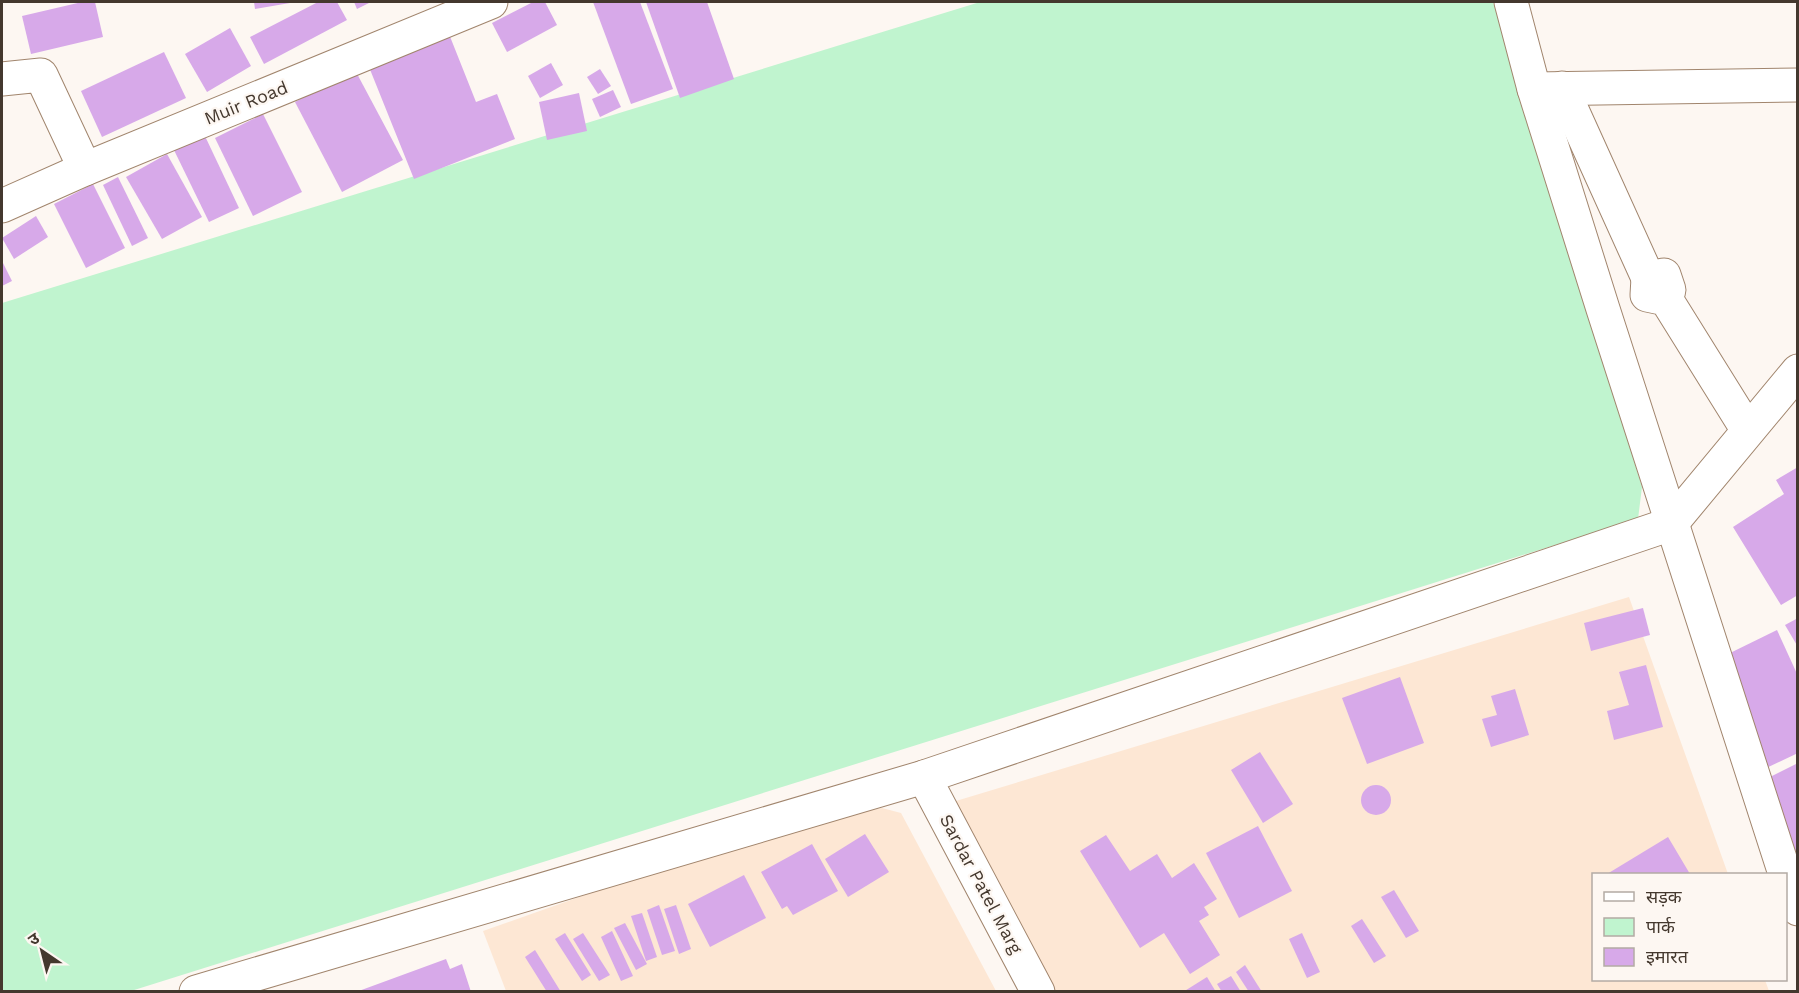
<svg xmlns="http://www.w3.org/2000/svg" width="1799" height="993" font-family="'Work Sans','Noto Sans Devanagari',sans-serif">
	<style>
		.built { fill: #fde7d4 }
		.green { fill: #c0f4cf }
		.building { fill: #d7a9e9 }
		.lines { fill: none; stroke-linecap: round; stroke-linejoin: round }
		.minor-casing { stroke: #a1856d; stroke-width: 35 }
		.major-casing { stroke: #a1856d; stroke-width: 35 }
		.minor { stroke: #fff; stroke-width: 33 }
		.major { stroke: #fff; stroke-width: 33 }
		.labels { text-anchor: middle; stroke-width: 4.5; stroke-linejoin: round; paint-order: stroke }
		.street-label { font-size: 18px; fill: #44382e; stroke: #fdf7f2 }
	</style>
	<rect width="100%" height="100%" fill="#fdf7f2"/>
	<g class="built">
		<polygon points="1629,597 1728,874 1594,874 1594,980 1765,980 1769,991 1050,991 946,804"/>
		<polygon points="882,808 901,813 996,991 506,991 483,931 763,832"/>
	</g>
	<polygon class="green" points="980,2 1493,2 1642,487 1638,519 131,991 2,992 2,303"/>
	<g class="building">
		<polygon points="82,2 95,2 103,37 31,54 22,16"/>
		<polygon points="254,2 290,2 290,3 255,9"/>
		<polygon points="318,2 337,2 347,20 264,64 250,37"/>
		<polygon points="354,2 371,2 357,9"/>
		<polygon points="533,2 545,2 557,25 507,52 492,23"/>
		<polygon points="593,2 640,2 673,89 631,104"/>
		<polygon points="646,2 707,2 734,79 680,98"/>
		<polygon points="230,28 251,66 207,92 185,54"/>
		<polygon points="449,34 476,102 497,94 515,139 414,179 369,67"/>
		<polygon points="164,52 186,98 102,137 81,91"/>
		<polygon points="551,63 563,85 540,98 528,76"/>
		<polygon points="600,69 611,86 598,94 587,77"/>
		<polygon points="355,70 403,160 342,192 295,102"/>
		<polygon points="613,90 621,107 600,117 592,99"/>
		<polygon points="579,93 587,131 547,140 539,102"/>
		<polygon points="263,114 302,192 253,216 215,138"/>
		<polygon points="204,134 239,208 209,222 173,148"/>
		<polygon points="167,154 202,217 162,239 126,177"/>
		<polygon points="118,177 148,238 132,246 103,185"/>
		<polygon points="93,184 125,248 86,268 54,204"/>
		<polygon points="36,216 48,237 14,259 2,238"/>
		<polygon points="2,261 12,281 2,286"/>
		<polygon points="1798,467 1798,595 1781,605 1733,527 1784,494 1776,480"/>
		<polygon points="1643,608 1650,635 1591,651 1584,623"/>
		<polygon points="1798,618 1798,647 1785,625"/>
		<polygon points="1777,630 1798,676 1798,753 1762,770 1726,655"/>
		<polygon points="1646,665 1663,727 1614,740 1607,711 1629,705 1619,672"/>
		<polygon points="1400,677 1424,743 1367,764 1342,698"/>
		<polygon points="1515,689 1529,735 1491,747 1482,719 1497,715 1491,696"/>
		<polygon points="1260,752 1293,804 1263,823 1231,770"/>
		<polygon points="1798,763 1798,860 1760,782"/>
		<circle cx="1376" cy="800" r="15"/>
		<polygon points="1258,826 1292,891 1239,918 1206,853"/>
		<polygon points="865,834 889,872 848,897 825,859"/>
		<polygon points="1106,835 1130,871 1157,854 1172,878 1194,863 1217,899 1204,907 1209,915 1199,921 1220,955 1190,974 1164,933 1140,948 1080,851"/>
		<polygon points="1668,837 1690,874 1607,874"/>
		<polygon points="812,844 838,891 793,915 787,906 782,909 761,872"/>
		<polygon points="744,875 766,918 710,947 688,904"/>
		<polygon points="1394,890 1419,931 1406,938 1381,897"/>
		<polygon points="659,905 675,951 662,955 647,910"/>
		<polygon points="676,905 691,949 679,954 664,909"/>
		<polygon points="642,913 657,957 646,961 631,916"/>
		<polygon points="1362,919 1386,956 1374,963 1351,926"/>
		<polygon points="625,923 647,964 636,970 614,928"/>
		<polygon points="612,931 633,976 621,981 601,937"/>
		<polygon points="565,933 591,975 582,981 555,939"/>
		<polygon points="583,933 610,975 599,981 573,939"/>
		<polygon points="1302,933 1320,972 1307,978 1289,939"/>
		<polygon points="535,950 561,992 547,992 525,957"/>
		<polygon points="446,959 450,969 462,964 471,992 356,992"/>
		<polygon points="1245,965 1262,992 1249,992 1236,972"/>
		<polygon points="1231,976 1241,992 1222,992 1217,984"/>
		<polygon points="1207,977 1216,992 1183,992"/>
	</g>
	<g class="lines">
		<defs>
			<g id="minor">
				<polyline points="1511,2 1534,89 1603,309 1785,874"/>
				<polyline points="2,79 41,75 85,169"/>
				<polyline points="1562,88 1648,278"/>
				<polyline points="1534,89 1798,85"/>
				<polyline points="1666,299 1647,295 1648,278 1664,275 1669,290 1666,299 1747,429"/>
				<polyline points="924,777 1038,992"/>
				<polyline points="1786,877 1798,909"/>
				<polyline points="196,992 924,777 1671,524 1798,371"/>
			</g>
			<polyline id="major" points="2,206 85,169 491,2"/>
		</defs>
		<use href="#minor" class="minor-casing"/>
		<use href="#major" class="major-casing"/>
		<use href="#minor" class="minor"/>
		<use href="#major" class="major"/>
	</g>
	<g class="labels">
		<g class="street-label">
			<text transform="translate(246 103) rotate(-22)" y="6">Muir Road</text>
			<text transform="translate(981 884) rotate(62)" y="6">Sardar Patel Marg</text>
		</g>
	</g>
	<rect width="1799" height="993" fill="none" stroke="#44382e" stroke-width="6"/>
	<rect x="1592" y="873" width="195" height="108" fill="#fdf7f2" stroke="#b3aba4" stroke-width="1.5"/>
	<rect x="1604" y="892" width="30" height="9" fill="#ffffff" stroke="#b3aba4" stroke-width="1.5"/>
	<text x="1646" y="903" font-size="18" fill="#44382e">सड़क</text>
	<rect x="1604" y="918" width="30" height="18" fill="#c0f4cf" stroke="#b3aba4" stroke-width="1.5"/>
	<text x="1646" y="933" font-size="18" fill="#44382e">पार्क</text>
	<rect x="1604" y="948" width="30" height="18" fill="#d7a9e9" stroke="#b3aba4" stroke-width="1.5"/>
	<text x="1646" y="963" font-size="18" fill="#44382e">इमारत</text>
	<g transform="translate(42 951) rotate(325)" stroke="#fdf7f2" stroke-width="4.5" paint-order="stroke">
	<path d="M0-4.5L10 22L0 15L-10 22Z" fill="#44382e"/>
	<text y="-9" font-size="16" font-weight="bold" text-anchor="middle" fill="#44382e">उ</text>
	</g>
</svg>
